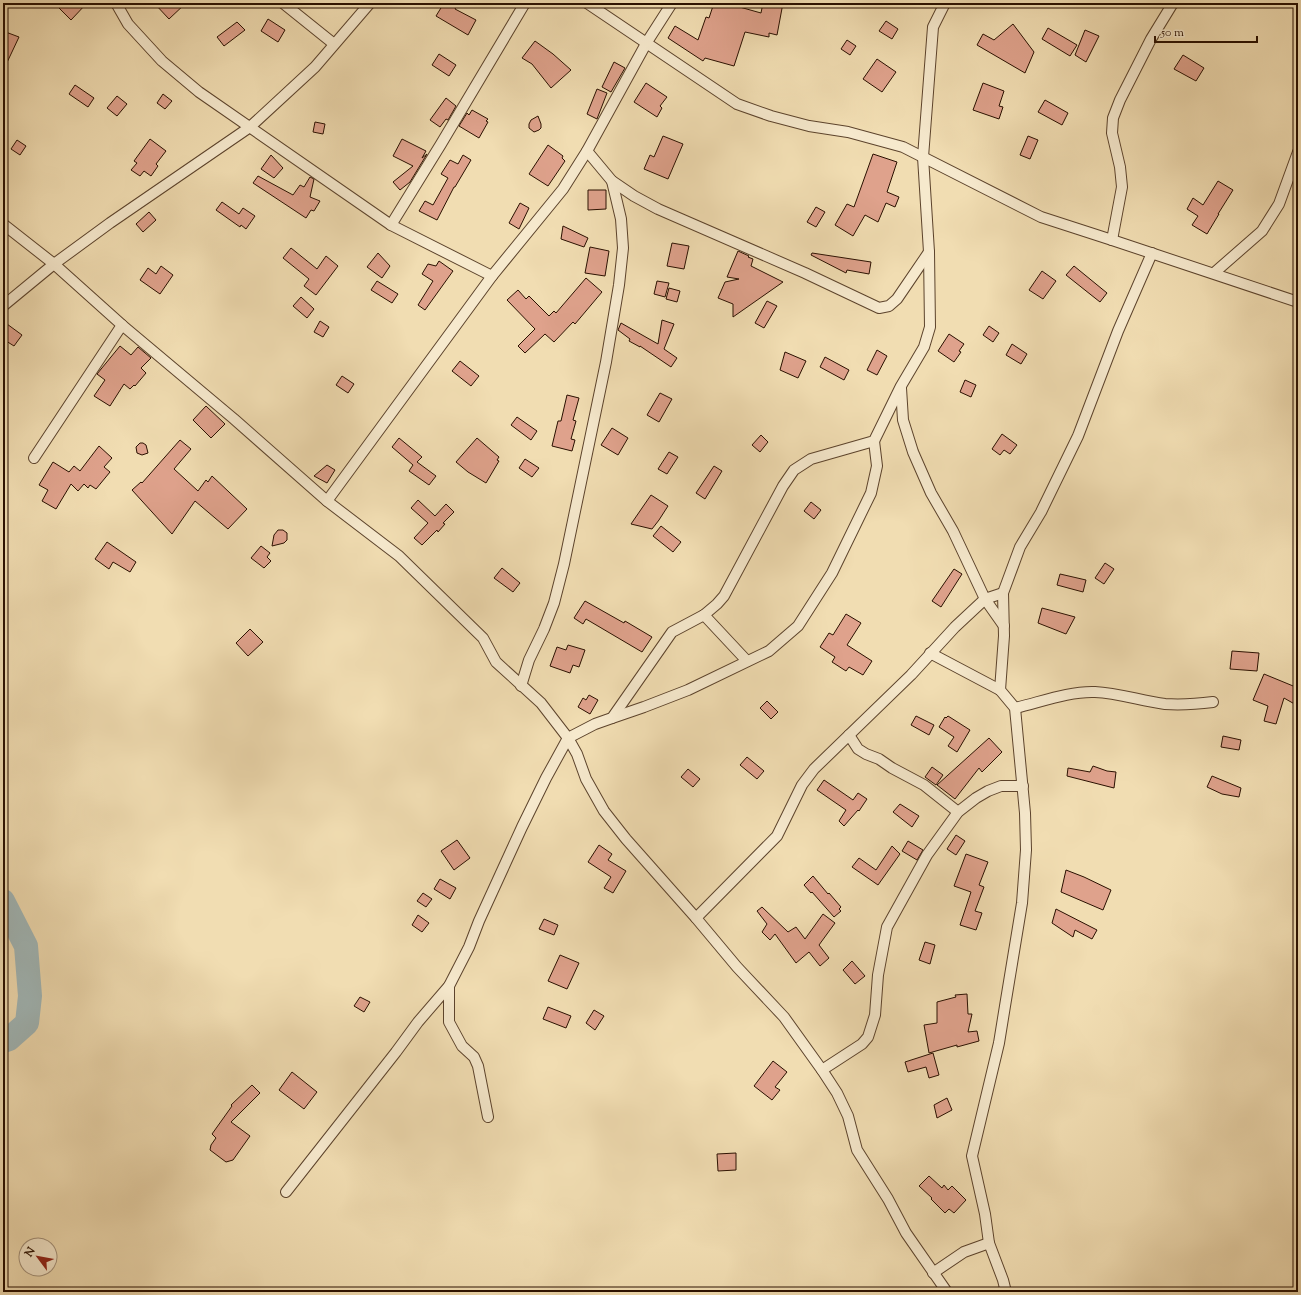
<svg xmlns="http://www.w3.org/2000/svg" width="1301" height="1295" font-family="'Sorts Mill Goudy',serif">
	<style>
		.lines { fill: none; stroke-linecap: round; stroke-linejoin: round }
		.river { stroke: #a1b8b9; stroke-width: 24 }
		.building { fill: #dfa28c; stroke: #2a1000 }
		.minor-casing { stroke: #5c432c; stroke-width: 12 }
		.minor { stroke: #f6e9cd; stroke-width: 10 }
	</style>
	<rect width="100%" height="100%" fill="#f1ddb2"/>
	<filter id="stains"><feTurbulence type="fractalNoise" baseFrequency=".005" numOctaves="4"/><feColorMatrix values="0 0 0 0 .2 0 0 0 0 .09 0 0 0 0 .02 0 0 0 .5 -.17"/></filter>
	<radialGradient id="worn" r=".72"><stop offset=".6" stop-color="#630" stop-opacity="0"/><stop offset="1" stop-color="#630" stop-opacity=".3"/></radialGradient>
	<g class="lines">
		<polyline class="river" points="3,901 26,946 30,996 27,1023 9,1039 3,1041"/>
	</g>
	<g class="building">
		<polygon points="54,3 87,3 71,20"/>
		<polygon points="154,3 186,3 169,19"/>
		<polygon points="444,3 450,3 456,7 455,9 476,20 468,35 436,16"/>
		<polygon points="714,3 730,3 736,5 736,6 761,13 763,3 783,3 777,35 769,33 769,37 745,32 734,66 705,58 703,61 668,38 675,26 698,40 706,17 709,18"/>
		<polygon points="268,19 285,30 278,42 261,31"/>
		<polygon points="886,21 898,29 892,39 879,31"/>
		<polygon points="237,22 245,30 224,46 217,37"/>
		<polygon points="1013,24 1034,52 1025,73 977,45 983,34 994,40"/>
		<polygon points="1048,28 1077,45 1070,56 1042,39"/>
		<polygon points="1085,30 1099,36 1086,62 1075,55"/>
		<polygon points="3,31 19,37 3,71"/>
		<polygon points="847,40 856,46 850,55 841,49"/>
		<polygon points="535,41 553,54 571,70 551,88 532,64 522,58"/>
		<polygon points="439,54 456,65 449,76 432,65"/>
		<polygon points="1183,55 1204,68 1196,81 1174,69"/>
		<polygon points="877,59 896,72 882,92 863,79"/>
		<polygon points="614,62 625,68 611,92 602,87"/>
		<polygon points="646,83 667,97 660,106 662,108 657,117 634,102"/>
		<polygon points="983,83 1004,91 999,106 1003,107 999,119 973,110"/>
		<polygon points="75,85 94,98 88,107 69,94"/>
		<polygon points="597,89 607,93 597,119 587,114"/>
		<polygon points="163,94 172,101 165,109 157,103"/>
		<polygon points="117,96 127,104 117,116 107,108"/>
		<polygon points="446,98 456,106 448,120 446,119 440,127 430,120"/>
		<polygon points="1045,100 1068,113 1062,125 1038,112"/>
		<polygon points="472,110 488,119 486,121 488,122 479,138 459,126 467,113 469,115"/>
		<polygon points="538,116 541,124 541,128 539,130 534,132 529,128 529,124 531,120"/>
		<polygon points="315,122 325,124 323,134 313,132"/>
		<polygon points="663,136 683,144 668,179 644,169 650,155 654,157"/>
		<polygon points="1028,136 1038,140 1030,159 1020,155"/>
		<polygon points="150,139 166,151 156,164 158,166 151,176 144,171 140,176 131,170 137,163 134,161"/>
		<polygon points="402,139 426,151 422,158 427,154 410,182 400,190 393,182 413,166 393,156"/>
		<polygon points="17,140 26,146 20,155 11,149"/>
		<polygon points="548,145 563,156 562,158 565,161 548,186 529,174"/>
		<polygon points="873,154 897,162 887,192 899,197 895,207 886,203 878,222 865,215 853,236 835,225 847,204 854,207"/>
		<polygon points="271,155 283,168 274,178 261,169"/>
		<polygon points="463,155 471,160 455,187 454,187 437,220 419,211 425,201 433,205 448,178 441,174 450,160 458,164"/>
		<polygon points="258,176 293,195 300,185 304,187 310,177 314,179 310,197 320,201 314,211 311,210 306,218 253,183"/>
		<polygon points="1218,181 1233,190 1218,214 1219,214 1207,234 1192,225 1198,216 1187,209 1193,198 1203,205"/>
		<polygon points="588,190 606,190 606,209 588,210"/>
		<polygon points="222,202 239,214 243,208 255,216 246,229 241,225 240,227 216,210"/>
		<polygon points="520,203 529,208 519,229 509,223"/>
		<polygon points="816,207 825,212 816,227 807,222"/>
		<polygon points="149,212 156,220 143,232 136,224"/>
		<polygon points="563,226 588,238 584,247 561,239"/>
		<polygon points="672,243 689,246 684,269 667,266"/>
		<polygon points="590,247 609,251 605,276 585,273"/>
		<polygon points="291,248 317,269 326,256 338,266 316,295 304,286 309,279 283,258"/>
		<polygon points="738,251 749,256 748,257 753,259 751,266 783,282 733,317 733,304 718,298 725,282 739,279 727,277"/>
		<polygon points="378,253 390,266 382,278 367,267"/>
		<polygon points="812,253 871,262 869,274 847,270 846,273 811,255"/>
		<polygon points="439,261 453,271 425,310 418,305 433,281 422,274 428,264 436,266"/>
		<polygon points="161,266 173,275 160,294 140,280 148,268 156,274"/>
		<polygon points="1074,266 1107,293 1100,302 1066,275"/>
		<polygon points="1042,271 1056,281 1043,299 1029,290"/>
		<polygon points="586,278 602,292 575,324 573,322 554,342 545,334 525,353 518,346 535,329 507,300 518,290 526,299 529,296 549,316 554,311 556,313"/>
		<polygon points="377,281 398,294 392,303 371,290"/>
		<polygon points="657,281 669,283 665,297 654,294"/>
		<polygon points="669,288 680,291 677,302 666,299"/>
		<polygon points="301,297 314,309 307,318 293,306"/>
		<polygon points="767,301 777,306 764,328 755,323"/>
		<polygon points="662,320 674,324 664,349 677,358 671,367 640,346 640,347 629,341 630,339 618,330 621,323 658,344"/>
		<polygon points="320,321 329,327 323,337 314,332"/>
		<polygon points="7,324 22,335 14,346 3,339 3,329"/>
		<polygon points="989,326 999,333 993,342 983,335"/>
		<polygon points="949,334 964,344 959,351 961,352 954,362 938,351"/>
		<polygon points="1012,344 1027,354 1021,364 1006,355"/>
		<polygon points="120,346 131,355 138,347 151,358 141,368 146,373 135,386 134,385 130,389 124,384 110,406 94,396 105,380 97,374"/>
		<polygon points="877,350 887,356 877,375 867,370"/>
		<polygon points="785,352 806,361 798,378 780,370"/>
		<polygon points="825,357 849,370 844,380 820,367"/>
		<polygon points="460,361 479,376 471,386 452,371"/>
		<polygon points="342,376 354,384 348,393 336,385"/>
		<polygon points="965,380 976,385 971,397 960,392"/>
		<polygon points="660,393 672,399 659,422 647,415"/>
		<polygon points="567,395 579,398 573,420 576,421 571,439 575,440 572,451 552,446 558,421 561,421"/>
		<polygon points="206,406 225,424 211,438 193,420"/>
		<polygon points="517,417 537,431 531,440 511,425"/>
		<polygon points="612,428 628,438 618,455 601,445"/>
		<polygon points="1002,434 1017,445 1010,454 1004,450 1000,455 992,449"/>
		<polygon points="761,435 768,442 760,452 752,445"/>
		<polygon points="399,438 422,457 417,462 436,476 429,485 409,471 413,465 392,447"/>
		<polygon points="477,438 499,457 497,460 499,461 486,483 468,472 456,462"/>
		<polygon points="180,440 191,449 174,469 198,491 206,480 208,482 212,476 247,509 228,529 195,501 172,534 132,490 141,482 142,483"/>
		<polygon points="140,443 143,443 146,445 148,453 142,455 137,453 136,447"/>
		<polygon points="99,446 112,458 104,467 110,472 96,489 90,485 88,488 84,484 78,491 71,484 56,509 42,501 48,490 39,485 53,462 69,472 74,466 80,471"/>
		<polygon points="669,452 678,457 667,474 658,469"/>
		<polygon points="525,459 539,468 532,477 519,468"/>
		<polygon points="327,465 335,470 327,483 314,476"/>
		<polygon points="714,466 722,471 705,499 696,493"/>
		<polygon points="651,495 668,506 659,520 652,529 631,524"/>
		<polygon points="418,500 435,516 446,504 454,512 443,523 445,524 438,532 437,530 422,545 414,538 428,523 411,508"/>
		<polygon points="811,502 821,510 814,519 804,511"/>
		<polygon points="661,526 681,542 673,552 653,536"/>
		<polygon points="278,530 283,530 287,533 287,540 284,543 272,546 274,535"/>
		<polygon points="107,542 136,562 130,572 113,562 109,569 95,559"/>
		<polygon points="261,546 270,553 267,557 271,561 264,568 251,558"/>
		<polygon points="1105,563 1114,569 1104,584 1095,578"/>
		<polygon points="502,568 520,583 513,592 494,578"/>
		<polygon points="954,569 962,574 941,607 932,601"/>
		<polygon points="1060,574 1086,580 1083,592 1057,585"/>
		<polygon points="585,601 624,623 625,621 652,637 642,652 586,619 583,624 574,618"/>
		<polygon points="1042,608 1075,617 1066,634 1038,623"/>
		<polygon points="846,614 861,623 847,645 872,661 863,675 849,667 846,671 832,662 835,657 820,647 829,633 833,635"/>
		<polygon points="250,629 263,642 248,656 236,643"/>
		<polygon points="568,645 585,650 579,667 573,665 570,673 550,666 557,647 566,650"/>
		<polygon points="1232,651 1259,653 1257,671 1230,669"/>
		<polygon points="1264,674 1298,688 1298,706 1284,698 1276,724 1264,721 1268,706 1253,700"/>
		<polygon points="589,695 598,700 590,714 578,707 583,698 586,700"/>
		<polygon points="767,701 778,712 771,719 760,708"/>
		<polygon points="916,716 934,725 929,735 911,725"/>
		<polygon points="948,716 970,730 957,752 948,746 954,737 939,727 945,717 946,718"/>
		<polygon points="1223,736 1241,740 1239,750 1221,747"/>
		<polygon points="989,738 1002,752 982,772 979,768 955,799 937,785"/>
		<polygon points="747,757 764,771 757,779 740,765"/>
		<polygon points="1093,766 1107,771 1116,772 1114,788 1067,776 1068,768 1090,772"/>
		<polygon points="932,767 943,775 936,785 925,777"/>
		<polygon points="688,769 700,779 693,787 681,777"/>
		<polygon points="1212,776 1241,788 1239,797 1222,794 1207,787"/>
		<polygon points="824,780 853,800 858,793 867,799 859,811 858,810 844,826 839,821 846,810 817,790"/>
		<polygon points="900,804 919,816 912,827 893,812"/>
		<polygon points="956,835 965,841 956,855 947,849"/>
		<polygon points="457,840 470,858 454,870 441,851"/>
		<polygon points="908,841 923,850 917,860 902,851"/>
		<polygon points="599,845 612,854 608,860 626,871 613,893 604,888 611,877 588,862"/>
		<polygon points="892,846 900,854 878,885 852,867 859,858 876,870"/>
		<polygon points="966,854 988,862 979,885 984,887 975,911 982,913 976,930 960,925 971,892 954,886"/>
		<polygon points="1066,870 1084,877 1111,890 1103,910 1061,892"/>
		<polygon points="813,876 828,894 829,893 841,907 839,909 841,911 834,917 812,892 811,893 804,885"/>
		<polygon points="440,879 456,888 450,899 434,889"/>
		<polygon points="423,893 432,899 426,907 417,901"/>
		<polygon points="762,907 788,932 796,927 805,939 823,914 835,923 819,945 829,958 820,966 809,952 796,963 775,934 770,940 762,932 767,924 757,911"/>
		<polygon points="1056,909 1097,930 1092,939 1075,930 1073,937 1052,923"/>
		<polygon points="418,915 429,923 422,932 412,925"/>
		<polygon points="544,919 558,925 554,935 539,929"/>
		<polygon points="925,942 935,945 930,964 919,960"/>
		<polygon points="560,955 579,963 567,989 548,981"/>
		<polygon points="852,961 865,976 855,984 843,970"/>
		<polygon points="967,994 968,1014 972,1014 968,1032 977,1031 979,1041 957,1047 957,1045 929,1053 924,1025 937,1023 937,1002 956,997 955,995"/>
		<polygon points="360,997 370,1002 364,1012 354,1006"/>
		<polygon points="548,1007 571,1016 566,1028 543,1019"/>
		<polygon points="594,1010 604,1016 595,1030 586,1023"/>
		<polygon points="933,1053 939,1075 929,1078 926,1067 908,1072 905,1062"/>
		<polygon points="773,1061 787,1072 775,1087 780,1090 772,1100 754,1086"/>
		<polygon points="292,1072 317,1092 304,1109 279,1090"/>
		<polygon points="252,1085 260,1093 231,1122 250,1136 233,1160 226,1162 210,1150 211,1145 216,1138 212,1134 232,1106 231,1105"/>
		<polygon points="947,1098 952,1110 937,1118 934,1105"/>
		<polygon points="736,1153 736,1170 718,1171 717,1154"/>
		<polygon points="929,1176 942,1188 944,1185 948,1190 952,1186 966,1200 954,1213 949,1209 945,1213 931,1199 932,1198 919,1186"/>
	</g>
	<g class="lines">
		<defs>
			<g id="minor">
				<polyline points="116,3 128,24 162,61 199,92 391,225 492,276"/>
				<polyline points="283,3 334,44"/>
				<polyline points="587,3 737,104 771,116 809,126 848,132 903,147 1041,217 1112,240 1298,302"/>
				<polyline points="587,151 612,181 634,196 658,209 805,273 879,308 889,306 897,299 929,252"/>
				<polyline points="3,224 54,264 122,325 234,419 327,501 399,556 483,638 496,662 541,703 568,738 577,754 586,779 604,811 626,839 696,918 737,967 784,1017 822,1070 837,1093 848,1116 857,1150 888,1199 906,1233 947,1292"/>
				<polyline points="391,225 441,144 525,3"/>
				<polyline points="1112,240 1122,187 1120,167 1112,133 1113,118 1120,100 1151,39 1173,3"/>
				<polyline points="1214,273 1262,231 1279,204 1298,152"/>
				<polyline points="3,306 54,264 110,223 250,127 315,67 370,3"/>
				<polyline points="901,388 903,420 913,452 931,493 953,531 985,599 1004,626"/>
				<polyline points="34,458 122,325"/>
				<polyline points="327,501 492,276 563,189 587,151 647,42 672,3"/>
				<polyline points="704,615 747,661"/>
				<polyline points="930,653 1000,690"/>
				<polyline points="521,686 529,660 544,629 554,603 564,564 606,362 619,285 623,248 621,219 612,181"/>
				<path d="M1015 708C1041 702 1069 691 1095 692 1119 693 1141 701 1165 704 1181 705 1197 704 1213 702"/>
				<polyline points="612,718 644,707 688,690 769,651 798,626 832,573 871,493 877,466 874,441"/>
				<polyline points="849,735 858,749 866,754 879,759 892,768 924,785 958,812"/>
				<polyline points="696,918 777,836 802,785 814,769 911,675 955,627 985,599 1003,593"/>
				<polyline points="449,986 449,1022 462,1046 474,1057 478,1066 488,1117"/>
				<polyline points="822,1070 862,1044 868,1037 875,1015 878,975 887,927 927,855 958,812 976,798 988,791 1001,786 1023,786"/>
				<polyline points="286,1192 396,1052 418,1022 449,986 469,947 479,921 522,827 546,778 568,738 595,724 612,718 672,632 704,615 717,604 724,596 783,486 794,470 811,459 874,441 901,386 924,347 930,327 929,252 923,157 933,27 945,3"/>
				<polyline points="933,1273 964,1252 989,1243"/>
				<polyline points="1006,1292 1003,1280 989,1243 985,1214 972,1156 999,1043 1005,1006 1022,903 1026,850 1025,813 1015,708 1000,690 1004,636 1003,593 1020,547 1041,512 1078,436 1118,331 1152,253"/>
			</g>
		</defs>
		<use href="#minor" class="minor-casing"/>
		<use href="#minor" class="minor"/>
	</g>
	<rect width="1301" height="1295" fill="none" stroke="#f1ddb2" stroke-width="16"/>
	<rect x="4" y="4" width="1293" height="1287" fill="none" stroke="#2a1000" stroke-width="2"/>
	<rect x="8" y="8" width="1285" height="1279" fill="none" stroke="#2a1000"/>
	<g transform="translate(38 1257) rotate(302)"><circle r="19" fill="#f6e9cd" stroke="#a4927b"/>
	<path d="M0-3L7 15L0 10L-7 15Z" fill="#8f2418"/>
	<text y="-6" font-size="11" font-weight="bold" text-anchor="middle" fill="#2a1000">N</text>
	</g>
	<path d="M1155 36v6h102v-6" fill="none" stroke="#2a1000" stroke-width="2"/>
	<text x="1161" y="36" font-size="12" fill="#2a1000" stroke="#f6e9cd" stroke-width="3" paint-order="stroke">50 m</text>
	<rect width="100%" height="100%" filter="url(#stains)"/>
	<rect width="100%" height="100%" fill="url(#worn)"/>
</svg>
